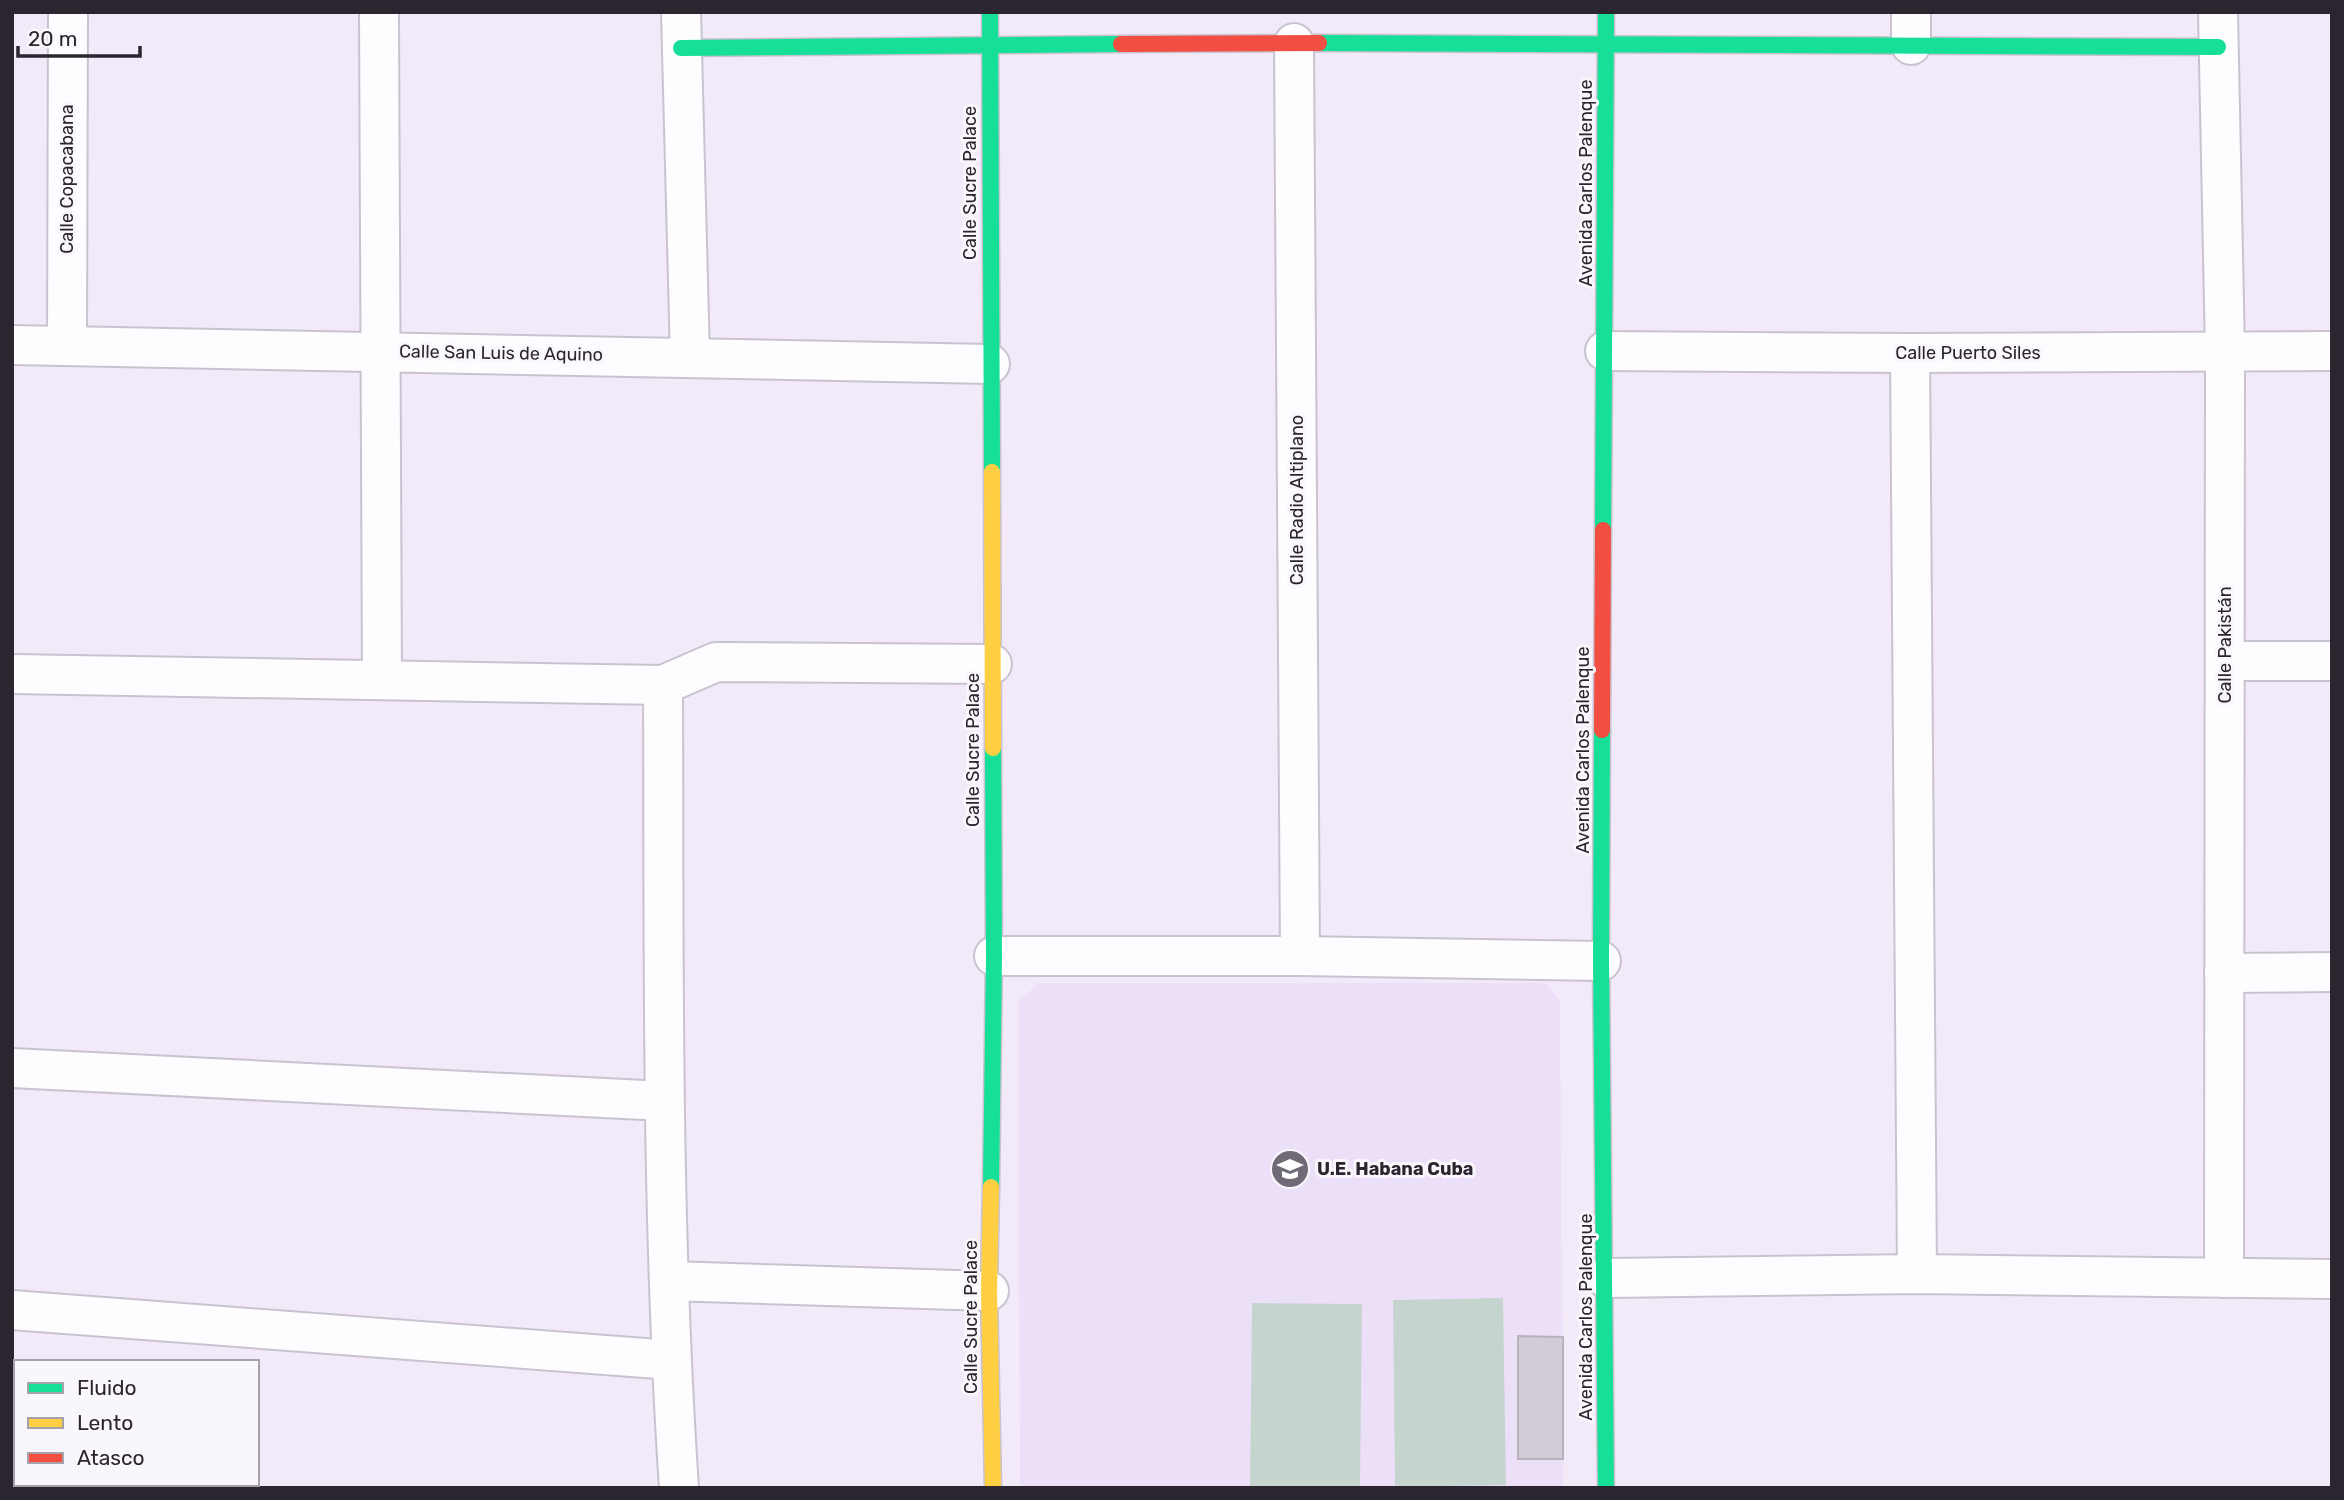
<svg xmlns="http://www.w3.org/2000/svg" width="2344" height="1500" font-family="Rubik,sans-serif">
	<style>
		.built { fill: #ece0f8 }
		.grass { fill: #c6d4d0 }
		.building { fill: #d2ccd7; stroke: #b7b1bc; stroke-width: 2 }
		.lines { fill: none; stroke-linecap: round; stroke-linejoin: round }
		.street-casing { stroke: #c9c3cf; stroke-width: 42 }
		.fast-casing { stroke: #c9c3cf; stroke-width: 19 }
		.slow-casing { stroke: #c9c3cf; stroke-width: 19 }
		.jam-casing { stroke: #c9c3cf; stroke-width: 19 }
		.street { stroke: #fdfcfe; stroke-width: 38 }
		.fast { stroke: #16e098; stroke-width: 16 }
		.slow { stroke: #ffcf43; stroke-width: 16 }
		.jam { stroke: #f24e42; stroke-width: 16 }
		.labels { text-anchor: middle; stroke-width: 6; stroke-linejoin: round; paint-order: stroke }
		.street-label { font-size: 18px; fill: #2a252f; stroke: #f9f6fc }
		.poi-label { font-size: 18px; font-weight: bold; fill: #2a252f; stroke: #f9f6fc; text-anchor: start }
	</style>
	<rect width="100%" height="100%" fill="#f2eaf9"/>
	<polygon class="built" points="1039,983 1545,983 1560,1000 1563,1488 1020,1488 1018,1002"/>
	<g class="grass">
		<polygon points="1503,1298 1506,1485 1395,1487 1393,1300"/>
		<polygon points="1252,1303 1362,1304 1360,1488 1250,1488"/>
	</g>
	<polygon class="building" points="1518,1336 1563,1337 1563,1459 1518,1459"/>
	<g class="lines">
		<defs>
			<g id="street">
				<polyline points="379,12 382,680"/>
				<polyline points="681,12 690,358"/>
				<polyline points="2218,12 2225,352 2224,1278"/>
				<polyline points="1294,43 1300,956"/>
				<polyline points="1911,45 1911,12"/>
				<polyline points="12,345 990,364"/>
				<polyline points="67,345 68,12"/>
				<polyline points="1605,351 1910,353 2332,351"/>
				<polyline points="1910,353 1917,1274"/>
				<polyline points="2225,661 2332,661"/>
				<polyline points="12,674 663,685 716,662 992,664"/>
				<path d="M663 685C664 953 661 1221 679 1488"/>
				<polyline points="994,956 1300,956 1601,961"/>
				<polyline points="2224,973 2332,972"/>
				<polyline points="12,1068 664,1101"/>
				<polyline points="1606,1278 1917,1274 2332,1279"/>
				<polyline points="669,1281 989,1291"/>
				<polyline points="12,1310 671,1360"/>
			</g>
			<g id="fast">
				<polyline points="990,12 992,472"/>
				<polyline points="1319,43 2218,47"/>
				<polyline points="681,48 1121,44"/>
				<polyline points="1603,530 1606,12"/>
				<polyline points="1602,730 1601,961 1606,1488"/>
				<polyline points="991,1187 994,956 993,748"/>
			</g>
			<g id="slow">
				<polyline points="992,472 993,748"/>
				<polyline points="991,1187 989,1291 993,1488"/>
			</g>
			<g id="jam">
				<polyline points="1121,44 1319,43"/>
				<polyline points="1602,730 1603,530"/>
			</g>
		</defs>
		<use href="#street" class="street-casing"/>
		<use href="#fast" class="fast-casing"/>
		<use href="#slow" class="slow-casing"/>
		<use href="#jam" class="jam-casing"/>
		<use href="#street" class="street"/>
		<use href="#fast" class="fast"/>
		<use href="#slow" class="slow"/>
		<use href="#jam" class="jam"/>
	</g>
	<defs>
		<symbol id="school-disc" viewBox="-11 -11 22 22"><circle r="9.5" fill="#706a76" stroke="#f9f6fc"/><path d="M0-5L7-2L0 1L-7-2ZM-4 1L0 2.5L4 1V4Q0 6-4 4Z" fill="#fff"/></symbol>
	</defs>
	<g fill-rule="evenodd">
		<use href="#school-disc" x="1268" y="1147" width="44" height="44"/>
	</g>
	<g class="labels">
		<g class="street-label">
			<text transform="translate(67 179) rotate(-90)" y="6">Calle Copacabana</text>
			<text transform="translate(970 183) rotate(-90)" y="6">Calle Sucre Palace</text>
			<text transform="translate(1586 183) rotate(-90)" y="6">Avenida Carlos Palenque</text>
			<text transform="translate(501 353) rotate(1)" y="6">Calle San Luis de Aquino</text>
			<text x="1968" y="359">Calle Puerto Siles</text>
			<text transform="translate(1297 500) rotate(-90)" y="6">Calle Radio Altiplano</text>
			<text transform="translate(2225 645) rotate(-90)" y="6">Calle Pakistán</text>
			<text transform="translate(973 750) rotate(-90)" y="6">Calle Sucre Palace</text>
			<text transform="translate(1583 750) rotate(-90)" y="6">Avenida Carlos Palenque</text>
			<text transform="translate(971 1317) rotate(-90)" y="6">Calle Sucre Palace</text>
			<text transform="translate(1586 1317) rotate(-90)" y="6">Avenida Carlos Palenque</text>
		</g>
		<g class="poi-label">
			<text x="1317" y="1175">U.E. Habana Cuba</text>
		</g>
	</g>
	<rect width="2344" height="1500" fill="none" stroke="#2a252f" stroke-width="28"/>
	<rect x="14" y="1360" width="245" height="126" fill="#f9f6fc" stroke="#a6a2aa" stroke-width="2"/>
	<rect x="28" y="1383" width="35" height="10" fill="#16e098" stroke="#a6a2aa" stroke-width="2"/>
	<text x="77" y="1395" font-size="21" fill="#2a252f">Fluido</text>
	<rect x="28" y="1418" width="35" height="10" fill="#ffcf43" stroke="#a6a2aa" stroke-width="2"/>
	<text x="77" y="1430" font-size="21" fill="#2a252f">Lento</text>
	<rect x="28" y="1453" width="35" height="10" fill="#f24e42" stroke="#a6a2aa" stroke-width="2"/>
	<text x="77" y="1465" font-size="21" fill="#2a252f">Atasco</text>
	<path d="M18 46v10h122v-10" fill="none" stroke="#2a252f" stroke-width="3.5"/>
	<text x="28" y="46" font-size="21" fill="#2a252f" stroke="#f9f6fc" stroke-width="5" paint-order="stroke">20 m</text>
</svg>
